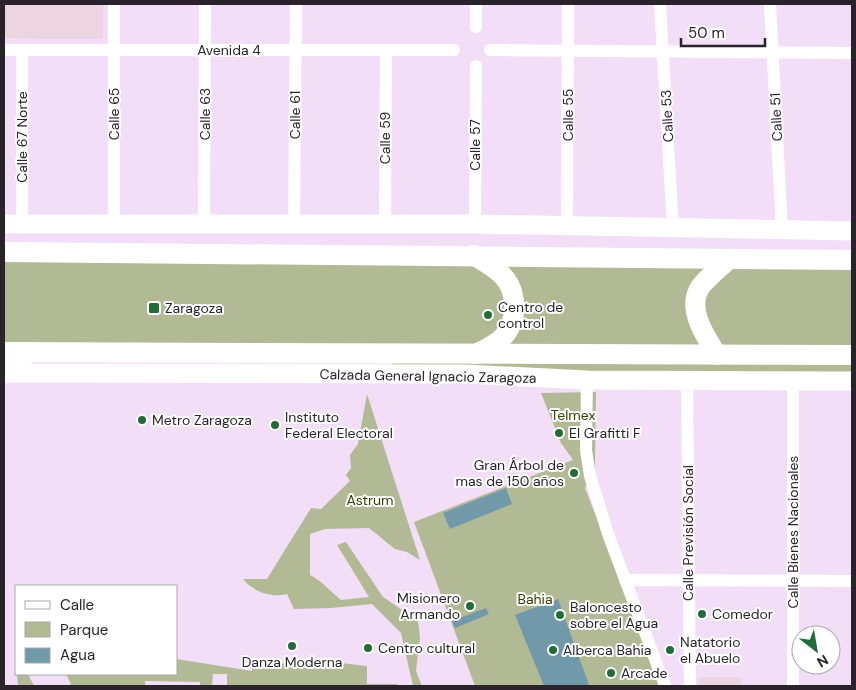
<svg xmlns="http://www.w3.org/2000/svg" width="856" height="690" font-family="'DM Sans',sans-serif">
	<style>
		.commercial { fill: #ecd5e1 }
		.education { fill: #ecd5e0 }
		.green { fill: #b1b995 }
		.water { fill: #7199aa }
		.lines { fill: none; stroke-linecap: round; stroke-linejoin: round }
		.minor { stroke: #fff; stroke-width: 12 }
		.secondary { stroke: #fff; stroke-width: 19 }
		.primary { stroke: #fff; stroke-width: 20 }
		.poi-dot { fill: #226c3a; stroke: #fff; stroke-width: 2 }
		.labels { text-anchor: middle; stroke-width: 4; stroke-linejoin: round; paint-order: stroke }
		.street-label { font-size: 14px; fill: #2b232c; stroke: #fff }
		.poi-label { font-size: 14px; fill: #2b232c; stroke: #fff; text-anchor: start }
		.park-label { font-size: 14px; fill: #373f00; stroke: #fff }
	</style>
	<rect width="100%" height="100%" fill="#f3def7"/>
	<polygon class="commercial" points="4,4 103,4 103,14 47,14 46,39 4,38"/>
	<g class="education">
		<rect x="46" y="14" width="57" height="25"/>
		<rect x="699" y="677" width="42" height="9"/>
	</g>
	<g class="green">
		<polygon points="4,260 852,263 852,346 4,346"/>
		<polygon points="395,362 852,364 852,374 383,371"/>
		<polygon points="596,392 595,466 585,488 662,686 475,686 414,522 573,460 561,443 541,393"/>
		<path d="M367 394 420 560 407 552 395 549 369 528 325 529 310 534V575C321 580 331 592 341 600L369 597 337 545 346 542 383 597 418 621 420 638 416 671 422 686H413L401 633 372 604 331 608 294 609 287 594C272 598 253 592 243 579H267L311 508 321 509 350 481 346 475 351 468 350 455 358 444Z"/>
		<polygon points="176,659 252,671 252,664 332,662 367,666 367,684 397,684 397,686 227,686 227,674 213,674 212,686 200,686 200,682 145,681 145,686 67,686 71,684 66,674 176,674"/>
		<polygon points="17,674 28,674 34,686 18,686"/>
	</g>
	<g class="water">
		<polygon points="506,488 512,504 450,529 443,513"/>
		<polygon points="558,599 589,685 544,686 515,615"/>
		<polygon points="486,608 489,614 455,628 452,621"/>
	</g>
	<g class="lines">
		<g class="minor">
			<polyline points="660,4 673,229"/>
			<polyline points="770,4 782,231"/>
			<polyline points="476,27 476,4"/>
			<polyline points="4,50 454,50"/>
			<polyline points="490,50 852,53"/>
			<polyline points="22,224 22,50"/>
			<polyline points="114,224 114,4"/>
			<polyline points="475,224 476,66"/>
			<polyline points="204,225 205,4"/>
			<polyline points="294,225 296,4"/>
			<polyline points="385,225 386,50"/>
			<polyline points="567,227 568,4"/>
			<polyline points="687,379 690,686"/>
			<polyline points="793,379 793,686"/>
			<polyline points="587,380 586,450 590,476 608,534 665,686"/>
			<polyline points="625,580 852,581"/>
		</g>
		<g class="secondary">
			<polyline points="4,224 475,224 852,231"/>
			<polyline points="4,373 465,374 587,380 852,381"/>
		</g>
		<g class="primary">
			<polyline points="4,252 852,260"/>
			<path d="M473 255C483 261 494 267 502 275 518 291 518 321 503 337 495 345 486 349 476 354"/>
			<polyline points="4,352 852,355"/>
			<path d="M717 355C706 337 685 308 701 286 709 276 720 268 729 259"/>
			<polyline points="7,373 28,352"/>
		</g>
	</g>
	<g class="poi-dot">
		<rect x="148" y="302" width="12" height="12" rx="2.5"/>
		<circle cx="488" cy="315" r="5"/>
		<circle cx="142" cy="420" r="5"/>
		<circle cx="275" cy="425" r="5"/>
		<circle cx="559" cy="433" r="5"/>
		<circle cx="574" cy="473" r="5"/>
		<circle cx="470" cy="606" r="5"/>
		<circle cx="702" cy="614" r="5"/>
		<circle cx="560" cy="615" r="5"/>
		<circle cx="292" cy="646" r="5"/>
		<circle cx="368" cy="648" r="5"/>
		<circle cx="553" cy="650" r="5"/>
		<circle cx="670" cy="650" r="5"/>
		<circle cx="611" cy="673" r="5"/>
	</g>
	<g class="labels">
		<g class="street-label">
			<text x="229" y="55">Avenida 4</text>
			<text transform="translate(114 114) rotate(-90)" y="5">Calle 65</text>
			<text transform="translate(205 114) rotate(-90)" y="5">Calle 63</text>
			<text transform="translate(295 115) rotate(-90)" y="5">Calle 61</text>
			<text transform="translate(568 115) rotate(-90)" y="5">Calle 55</text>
			<text transform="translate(667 116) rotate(-93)" y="5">Calle 53</text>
			<text transform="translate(776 117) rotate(-93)" y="5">Calle 51</text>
			<text transform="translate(22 137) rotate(-90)" y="5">Calle 67 Norte</text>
			<text transform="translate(385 138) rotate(-90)" y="5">Calle 59</text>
			<text transform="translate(475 145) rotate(-90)" y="5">Calle 57</text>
			<text transform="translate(428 376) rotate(1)" y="5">Calzada General Ignacio Zaragoza</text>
			<text transform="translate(793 532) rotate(-90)" y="5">Calle Bienes Nacionales</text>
			<text transform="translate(688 533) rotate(-90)" y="5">Calle Previsión Social</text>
		</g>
		<g class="poi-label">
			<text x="498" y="312">Centro de<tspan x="498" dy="16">control</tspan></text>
			<text x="165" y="313">Zaragoza</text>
			<text x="285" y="422">Instituto<tspan x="285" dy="16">Federal Electoral</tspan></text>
			<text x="152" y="425">Metro Zaragoza</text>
			<text x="569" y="438">El Grafitti F</text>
			<text x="564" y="470" text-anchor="end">Gran Árbol de<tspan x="564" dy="16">mas de 150 años</tspan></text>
			<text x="460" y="603" text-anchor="end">Misionero<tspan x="460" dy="16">Armando</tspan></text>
			<text x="570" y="612">Baloncesto<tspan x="570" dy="16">sobre el Agua</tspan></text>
			<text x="712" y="619">Comedor</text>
			<text x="680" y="647">Natatorio<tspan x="680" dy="16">el Abuelo</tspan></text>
			<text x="378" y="653">Centro cultural</text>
			<text x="563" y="655">Alberca Bahia</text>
			<text x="292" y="667" text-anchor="middle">Danza Moderna</text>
			<text x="621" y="678">Arcade</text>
		</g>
		<g class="park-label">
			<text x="573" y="420">Telmex</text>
			<text x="370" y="505">Astrum</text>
			<text x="535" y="604">Bahia</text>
		</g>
	</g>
	<rect width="856" height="690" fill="none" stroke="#2b232c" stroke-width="10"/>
	<rect x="15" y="585" width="162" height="90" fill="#ffffff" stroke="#aaa7ab"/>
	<rect x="25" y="601" width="25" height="8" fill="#ffffff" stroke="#aaa7ab"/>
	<text x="60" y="610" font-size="15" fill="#2b232c">Calle</text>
	<rect x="25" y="622" width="25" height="15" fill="#b1b995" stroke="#aaa7ab"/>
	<text x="60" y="635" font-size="15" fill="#2b232c">Parque</text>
	<rect x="25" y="648" width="25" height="15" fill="#7199aa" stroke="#aaa7ab"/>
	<text x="60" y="660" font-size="15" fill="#2b232c">Agua</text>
	<g transform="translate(816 650) rotate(149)"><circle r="24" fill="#ffffff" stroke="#aaa7ab"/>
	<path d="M0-4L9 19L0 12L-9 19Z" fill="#226c3a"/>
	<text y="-8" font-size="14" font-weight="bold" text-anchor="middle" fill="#2b232c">N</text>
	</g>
	<path d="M681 38v8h84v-8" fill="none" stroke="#2b232c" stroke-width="2.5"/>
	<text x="688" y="38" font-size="15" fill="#2b232c" stroke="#ffffff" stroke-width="4" paint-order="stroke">50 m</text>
</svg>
